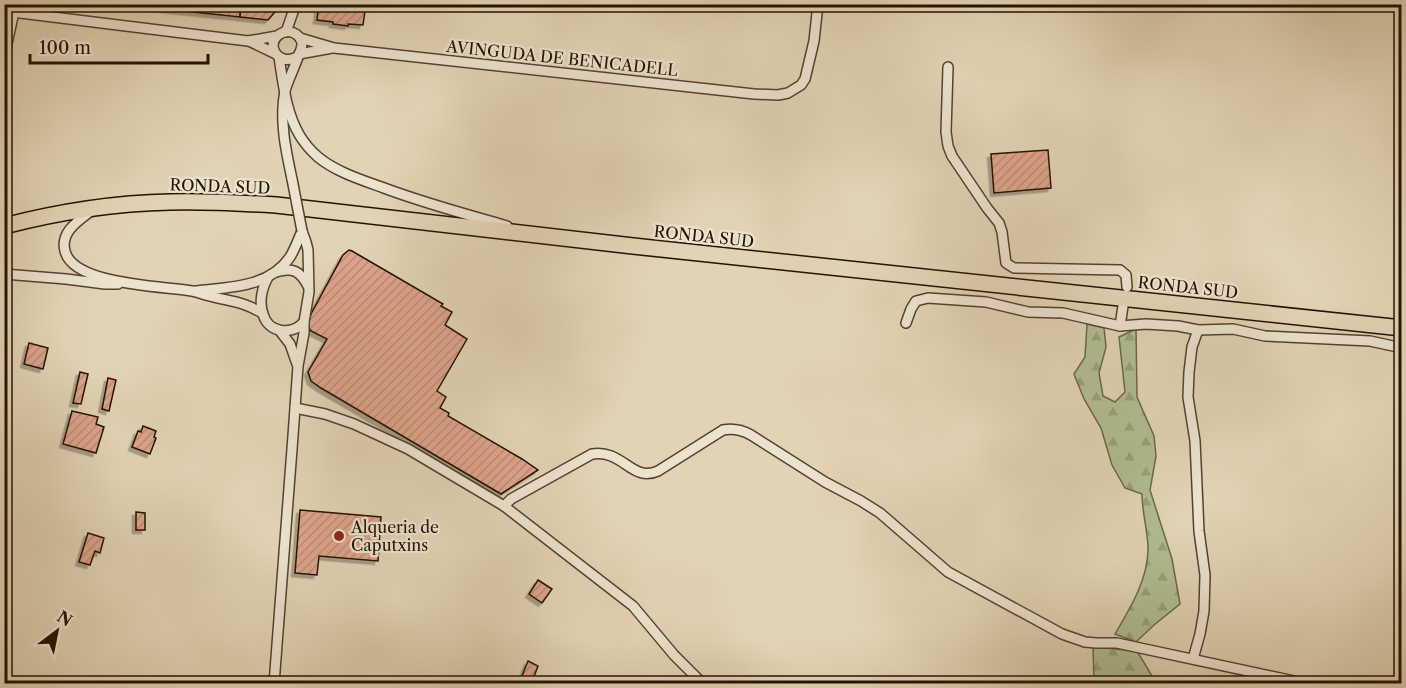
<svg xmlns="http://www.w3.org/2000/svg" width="1406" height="688" font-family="'Libre Caslon Text',serif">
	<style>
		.forest { fill: url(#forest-firs); stroke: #6a684a; stroke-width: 1.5 }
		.building { fill: url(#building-hatch); stroke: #241203; stroke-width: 1.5; filter: url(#shadow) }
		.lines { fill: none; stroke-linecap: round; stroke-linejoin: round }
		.minor-casing { stroke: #534230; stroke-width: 12 }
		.primary-casing { stroke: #241203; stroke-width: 18 }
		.minor { stroke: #ece3cf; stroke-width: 9 }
		.primary { stroke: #e1d4b5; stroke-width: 15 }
		.minor-bridge-casing { stroke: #534230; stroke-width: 12; stroke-linecap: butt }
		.minor-bridge { stroke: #ece3cf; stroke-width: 9 }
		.poi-dot { fill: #8f2418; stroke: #ece3cf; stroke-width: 2 }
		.labels { text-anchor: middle; stroke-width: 4.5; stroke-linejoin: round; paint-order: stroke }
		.street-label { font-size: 16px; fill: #241203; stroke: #ece3cf }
		.poi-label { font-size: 16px; fill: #241203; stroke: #ece3cf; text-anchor: start }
	</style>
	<defs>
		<pattern id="forest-firs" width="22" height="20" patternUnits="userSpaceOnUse" patternTransform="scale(1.5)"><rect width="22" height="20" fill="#b0bd90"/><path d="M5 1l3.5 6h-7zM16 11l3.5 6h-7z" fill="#97a17b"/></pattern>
		<pattern id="building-hatch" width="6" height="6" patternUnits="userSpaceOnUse" patternTransform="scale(1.5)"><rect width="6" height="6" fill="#dda48b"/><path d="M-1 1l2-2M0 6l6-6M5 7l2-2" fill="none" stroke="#be8c76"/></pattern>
		<filter id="shadow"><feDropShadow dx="-3.5" dy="3.5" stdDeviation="0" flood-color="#0004"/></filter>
	</defs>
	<rect width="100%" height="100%" fill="#e1d4b5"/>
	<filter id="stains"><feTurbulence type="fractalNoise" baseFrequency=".00333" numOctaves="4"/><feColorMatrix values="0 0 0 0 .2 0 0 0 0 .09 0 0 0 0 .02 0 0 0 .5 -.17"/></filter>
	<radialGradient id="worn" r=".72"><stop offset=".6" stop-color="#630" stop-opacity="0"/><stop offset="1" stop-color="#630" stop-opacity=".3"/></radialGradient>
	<g class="forest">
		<path d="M1087 324 1104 328 1106 347 1099 373 1103 396 1115 402 1125 392 1119 337 1136 329 1137 397 1154 436 1156 456 1150 490 1172 559 1180 604 1154 625 1136 642 1115 634C1131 607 1149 577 1148 546 1147 528 1142 511 1142 494L1125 488 1112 465 1101 428 1084 399 1074 374 1085 357Z"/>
		<polygon points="1093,647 1137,651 1152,676 1145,683 1094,683"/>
	</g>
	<g class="building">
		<polygon points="123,4 156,4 155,8"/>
		<polygon points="156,4 241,4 240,17 155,8"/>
		<polygon points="241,4 276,4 275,12 268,20 240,17"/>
		<polygon points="319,4 366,4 363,25 348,24 348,26 333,24 333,22 317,20"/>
		<polygon points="1048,150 1051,188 994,193 991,154"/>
		<polygon points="349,250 352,251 443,304 441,306 452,312 445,325 467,339 437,391 446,397 440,408 449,413 448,416 522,459 538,470 501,494 321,388 311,381 308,372 327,339 311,331 309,328 309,321 311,314 343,255"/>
		<polygon points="29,343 48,348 43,369 24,364"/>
		<polygon points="80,372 88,374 81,404 73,403"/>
		<polygon points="108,378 116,380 109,411 102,409"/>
		<polygon points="72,411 98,417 96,424 104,427 96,453 63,444"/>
		<polygon points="143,426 156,431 154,437 156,438 150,454 132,447 138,431 141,432"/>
		<polygon points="300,510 381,517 378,561 319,556 317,575 295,573"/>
		<polygon points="136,512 145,513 145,530 136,530"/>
		<polygon points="88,533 104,538 100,553 95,551 90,565 79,562"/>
		<polygon points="538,580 552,589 542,603 529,594"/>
		<polygon points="528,661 538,666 531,684 520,681"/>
	</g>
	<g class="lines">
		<defs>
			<g id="minor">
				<polyline points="4,11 248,41 277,36"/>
				<polyline points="286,32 293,12 294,4"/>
				<polyline points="300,38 334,48 754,94 778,95 788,93 801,85 805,79 814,41 818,4"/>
				<polyline points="249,41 276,54"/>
				<polyline points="299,54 332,48"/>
				<polyline points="4,57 14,12"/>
				<path d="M279 57C283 83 286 113 300 136 305 144 311 151 318 157 336 172 362 180 384 188 424 203 465 214 507 226"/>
				<polyline points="948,67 946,132 948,146 952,156 987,208 999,223 1002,232 1006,263 1014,268 1120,270 1126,275 1127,287"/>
				<path d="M292 179C286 151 279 120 285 91 287 81 303 50 302 43 300 34 289 28 280 34 264 44 278 67 297 57"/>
				<path d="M91 211C78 221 60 232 65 251 73 285 163 286 192 291 198 292 204 295 210 296 232 302 242 301 262 313"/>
				<path d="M276 272C293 267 300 271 308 286"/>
				<polyline points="4,274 66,279 105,284 118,284"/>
				<path d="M268 277C262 288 259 302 263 314 268 333 292 336 304 322"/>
				<path d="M196 291C229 287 269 288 290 257 295 249 298 240 302 231"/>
				<polyline points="906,323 911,309 916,301 928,298 986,302 1028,312 1063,313 1120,326 1146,324 1178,326 1198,330 1233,329 1265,336 1370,341 1402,348"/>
				<polyline points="1120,326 1123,306"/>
				<polyline points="280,331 290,344 297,364"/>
				<polyline points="295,408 325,414 354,424 408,449 504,506 633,606 674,655 703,684"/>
				<path d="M504 506 511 499 592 454C623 449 632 483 658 471L723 430C734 428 742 430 751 435L825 482 861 501 880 513 948 572 1062 634 1085 642 1096 643H1117L1308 684"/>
				<polyline points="1193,659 1200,634 1204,611 1205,575 1199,531 1195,441 1188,397 1189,372 1192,347 1198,330"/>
				<polyline points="274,684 293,436 298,366 304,333 304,322 309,292 308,250 306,242 302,231"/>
			</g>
			<path id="primary" d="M4 226C58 212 114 203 170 202 205 201 241 203 276 205L633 246 1402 328"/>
		</defs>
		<use href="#minor" class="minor-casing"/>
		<use href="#primary" class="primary-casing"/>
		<use href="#minor" class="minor"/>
		<use href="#primary" class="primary"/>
		<defs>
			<polyline id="minor-bridge" points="292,179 302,231"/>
		</defs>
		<use href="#minor-bridge" class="minor-bridge-casing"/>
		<use href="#minor-bridge" class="minor-bridge"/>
	</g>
	<circle class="poi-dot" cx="339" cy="536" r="6"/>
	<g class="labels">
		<g class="street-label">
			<text transform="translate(562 58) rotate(6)" y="6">AVINGUDA DE BENICADELL</text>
			<text transform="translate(220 186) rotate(2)" y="6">RONDA SUD</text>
			<text transform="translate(704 236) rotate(6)" y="6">RONDA SUD</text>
			<text transform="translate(1188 287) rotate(6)" y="6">RONDA SUD</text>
		</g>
		<g class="poi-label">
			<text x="351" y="533">Alqueria de<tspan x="351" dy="18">Caputxins</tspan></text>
		</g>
	</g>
	<rect width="1406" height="688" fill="none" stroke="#e1d4b5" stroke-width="24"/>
	<rect x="6" y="6" width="1394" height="676" fill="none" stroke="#241203" stroke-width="3"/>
	<rect x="12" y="12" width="1382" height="664" fill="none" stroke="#241203" stroke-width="1.5"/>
	<g transform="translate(57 631) rotate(32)" stroke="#ece3cf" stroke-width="4.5" paint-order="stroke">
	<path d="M0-4.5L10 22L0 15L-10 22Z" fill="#241203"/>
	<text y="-9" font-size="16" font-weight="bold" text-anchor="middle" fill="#241203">N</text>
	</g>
	<path d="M30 54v9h178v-9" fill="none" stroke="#241203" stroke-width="3"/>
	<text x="39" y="54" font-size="18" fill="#241203" stroke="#ece3cf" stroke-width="4.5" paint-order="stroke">100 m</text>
	<rect width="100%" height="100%" filter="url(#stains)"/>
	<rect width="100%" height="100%" fill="url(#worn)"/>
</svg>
